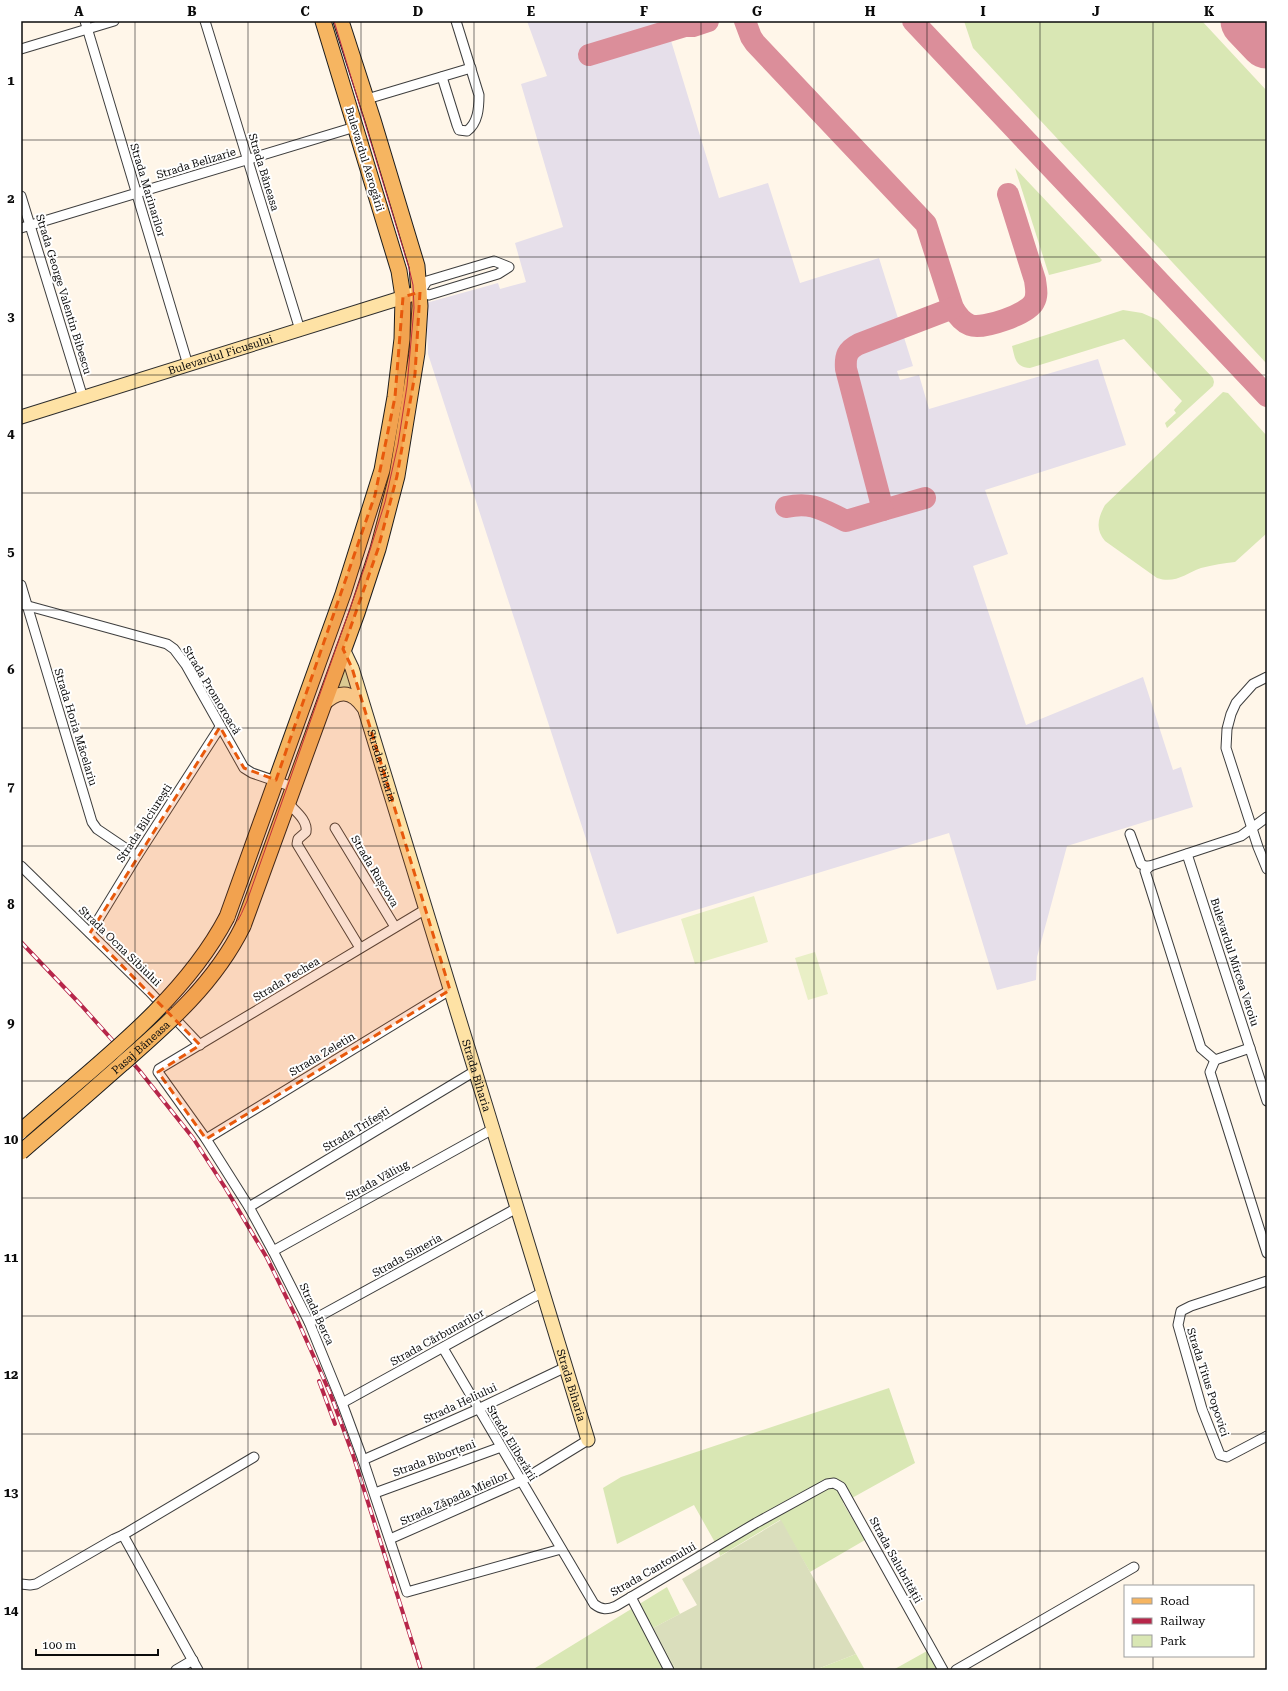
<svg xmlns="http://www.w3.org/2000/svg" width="1288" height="1691" font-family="'Roboto Serif',serif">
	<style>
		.industrial { fill: #e6dfea }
		.green { fill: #d9e7b4 }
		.cemetery { fill: #dadebc }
		.pitch { fill: #e9efc6 }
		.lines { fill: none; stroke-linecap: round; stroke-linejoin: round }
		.taxiway { stroke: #db8e9a; stroke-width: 22 }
		.runway { stroke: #db8e9a; stroke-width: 55 }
		.street-casing { stroke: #3e3e3e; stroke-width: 11 }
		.secondary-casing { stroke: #2d2d2d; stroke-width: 15 }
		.primary-casing { stroke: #1c1c1c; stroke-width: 17 }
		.street { stroke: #fff; stroke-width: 9 }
		.secondary { stroke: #fee2a5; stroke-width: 13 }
		.primary { stroke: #f6b561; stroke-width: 15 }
		.tram { stroke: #b7264a; stroke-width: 1 }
		.rail-casing { stroke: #b7264a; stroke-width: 4 }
		.rail { stroke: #fff; stroke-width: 2.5; stroke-dasharray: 8; stroke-linecap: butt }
		.primary-bridge-casing { stroke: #1c1c1c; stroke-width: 17; stroke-linecap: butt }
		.primary-bridge { stroke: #f6b561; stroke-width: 15 }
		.marked { fill: #e8590c; fill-opacity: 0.2; stroke: #e8590c; stroke-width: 3; stroke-dasharray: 8 5; stroke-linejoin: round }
		.grid { fill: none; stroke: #0b0b0b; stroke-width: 1; stroke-opacity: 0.55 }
		.labels { text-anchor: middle; stroke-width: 4; stroke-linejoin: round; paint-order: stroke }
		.street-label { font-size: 11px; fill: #0b0b0b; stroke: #fff }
		.neatline { fill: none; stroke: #0b0b0b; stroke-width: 1.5 }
		.grid-label { font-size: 13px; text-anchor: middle; font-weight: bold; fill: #0b0b0b }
	</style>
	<rect width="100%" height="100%" fill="#fff6e9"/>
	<polygon class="industrial" points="527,21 665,21 719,198 768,183 800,283 879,258 913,366 897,371 900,380 919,375 929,409 1098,359 1126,445 985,490 1008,554 973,566 1026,725 1143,677 1173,770 1181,767 1193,807 1067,846 1037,957 1036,980 997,990 949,833 617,934 428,354 426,303 498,283 500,289 526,282 515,243 563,227 521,84 547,76"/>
	<g class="green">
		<polygon points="964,21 1202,21 1267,91 1267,364 973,48"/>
		<polygon points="1015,168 1102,260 1100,262 1049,275"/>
		<path d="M1123 310 1142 313 1158 320 1213 378 1214 382 1213 386 1167 428 1165 423 1176 413 1174 410 1182 401 1124 339 1030 368C1015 367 1015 358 1012 346Z"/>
		<path d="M1223 392 1228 393 1267 436V533L1235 562C1224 563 1213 565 1201 568 1185 574 1175 584 1157 578L1105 541C1095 529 1098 518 1105 505Z"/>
		<polygon points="344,664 353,685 351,688 334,689"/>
		<polygon points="889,1388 915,1463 843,1503 865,1540 810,1572 780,1520 720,1556 717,1546 694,1505 617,1544 603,1488 621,1477"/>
		<polygon points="667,1587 680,1614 653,1628 676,1670 532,1670"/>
		<polygon points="927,1651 937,1670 893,1670"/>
		<polygon points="856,1654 865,1670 815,1670"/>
	</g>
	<polygon class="cemetery" points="781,1520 856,1654 815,1670 676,1670 653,1628 697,1605 682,1579"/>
	<g class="pitch">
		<polygon points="754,896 768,942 695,964 681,919"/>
		<polygon points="815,952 828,994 808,1000 795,958"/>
	</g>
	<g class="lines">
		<g class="taxiway">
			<path d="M745 21 751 37 755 43 926 224 953 308C957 315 962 322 970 325 983 330 1028 314 1034 302 1038 295 1036 288 1035 280L1008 194"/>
			<polyline points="913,21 1267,396"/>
			<polyline points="589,55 685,26 693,26 708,21"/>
			<path d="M925 498 883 510 846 369C845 356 847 350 859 344L953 308"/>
			<path d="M786 507C812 501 823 510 846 521L883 510"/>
		</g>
		<polyline class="runway" points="1248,21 1267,41"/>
		<defs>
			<g id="street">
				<polyline points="85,21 188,365"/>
				<polyline points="205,21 300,330"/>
				<polyline points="21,49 114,21"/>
				<path d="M442 77 457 125 459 130 467 131C478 123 479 108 479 95L456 21"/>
				<polyline points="367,99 471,68"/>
				<polyline points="21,196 83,398"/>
				<polyline points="21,228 355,127"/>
				<polygon points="494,261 509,267 498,274 429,295 420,292 427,281"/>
				<polyline points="21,585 92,822 97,829 137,856"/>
				<polyline points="21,604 167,644 174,649 186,665 244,768 252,773 293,787"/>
				<polyline points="1267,677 1253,684 1236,703 1231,714 1227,729 1226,748 1258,847 1267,869"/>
				<path d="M288 803C295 811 308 820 306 832L298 839 297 844 360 948"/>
				<polyline points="335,828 395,927"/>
				<polyline points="1130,834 1141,864 1145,866 1150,866 1241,836 1267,817"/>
				<polyline points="1187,854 1267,1101"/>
				<polyline points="21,866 149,991 200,1045"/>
				<polyline points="1150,866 1145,871 1201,1048 1215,1060 1250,1048"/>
				<polyline points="426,909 159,1069 158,1072 206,1139 249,1207 273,1251 309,1322 342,1403 363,1460 407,1592 561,1549"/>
				<polyline points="90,933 137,856 220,727"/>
				<polyline points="1215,1060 1210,1072 1267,1253"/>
				<polyline points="206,1139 450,990"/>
				<polyline points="249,1207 475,1071"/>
				<polyline points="273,1251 493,1129"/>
				<polyline points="1267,1281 1191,1306 1181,1311 1178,1325 1202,1409 1220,1455 1227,1457 1267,1436"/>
				<polyline points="309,1322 517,1208"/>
				<path d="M443 1348 594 1604C602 1610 607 1610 616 1606L756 1523 827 1484 834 1483 841 1487 943 1670"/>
				<polyline points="342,1403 543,1292"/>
				<polyline points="363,1460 478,1409 566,1367"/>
				<polyline points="375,1493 501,1447"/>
				<polyline points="123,1535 198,1670"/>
				<polyline points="390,1539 521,1481 588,1440"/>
				<polyline points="21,1584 30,1585 36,1584 114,1539 123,1535 254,1457"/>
				<polyline points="631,1597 669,1670"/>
				<polyline points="176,1670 193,1660"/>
				<polyline points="956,1670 1134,1567"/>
			</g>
			<g id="secondary">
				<path id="s1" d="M21 417 420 292"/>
				<path id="s2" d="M343 649 352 668 588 1440"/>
				<path d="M323 705C338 690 351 690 363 707"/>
			</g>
			<g id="primary">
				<polyline points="227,917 343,594 382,470 395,397 402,339 403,297 399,271 323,21"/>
				<polyline points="243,926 357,613 378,549 397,476 417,353 420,306 417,266 373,120 341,21"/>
			</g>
		</defs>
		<use href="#street" class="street-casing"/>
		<use href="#secondary" class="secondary-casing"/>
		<use href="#primary" class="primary-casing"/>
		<use href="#street" class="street"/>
		<use href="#secondary" class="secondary"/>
		<use href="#primary" class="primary"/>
		<path class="tram" d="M21 1143C51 1117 80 1091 110 1065 164 1018 219 969 247 901L365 566 385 502 398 444 407 386 414 308 413 285 409 268 334 21"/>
		<defs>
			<g id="rail">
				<polyline points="21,942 81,1005 139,1070 193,1138 226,1189 267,1258 297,1319 330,1393 353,1455 421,1670"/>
				<polyline points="319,1381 335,1424"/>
			</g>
		</defs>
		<use href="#rail" class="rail-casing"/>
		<use href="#rail" class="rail"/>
		<defs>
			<g id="primary-bridge">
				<path d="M21 1131C93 1067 182 1003 227 917"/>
				<path id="s3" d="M21 1152C55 1123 88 1094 122 1064 169 1023 215 983 243 926"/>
			</g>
		</defs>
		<use href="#primary-bridge" class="primary-bridge-casing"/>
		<use href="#primary-bridge" class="primary-bridge"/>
	</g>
	<path class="marked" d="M420 292 415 374 397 476 378 549 343 649 352 668 450 990 206 1139 158 1072 200 1045 90 933 220 727 244 768 276 780 375 495 395 397 403 297Z"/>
	<path class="grid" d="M135 21V1670M248 21V1670M361 21V1670M474 21V1670M587 21V1670M701 21V1670M814 21V1670M927 21V1670M1040 21V1670M1153 21V1586M21 140H1267M21 257H1267M21 375H1267M21 493H1267M21 610H1267M21 728H1267M21 846H1267M21 963H1267M21 1081H1267M21 1198H1267M21 1316H1267M21 1434H1267M21 1551H1267M1153 1656V1670"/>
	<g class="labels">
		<g class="street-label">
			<text transform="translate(365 159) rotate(73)" y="4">Bulevardul Aerogării</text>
			<text transform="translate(196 163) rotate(-17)" y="4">Strada Belizarie</text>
			<text transform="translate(264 172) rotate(73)" y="4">Strada Băneasa</text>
			<text transform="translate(148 190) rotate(73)" y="4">Strada Marinarilor</text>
			<text transform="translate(64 294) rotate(73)" y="4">Strada George Valentin Bibescu</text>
			<text dy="4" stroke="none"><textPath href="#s1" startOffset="209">Bulevardul Ficusului</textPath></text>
			<text transform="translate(212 690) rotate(59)" y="4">Strada Promoroacă</text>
			<text transform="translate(76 727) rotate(73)" y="4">Strada Horia Măcelariu</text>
			<text dy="4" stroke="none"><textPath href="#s2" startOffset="123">Strada Biharia</textPath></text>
			<text transform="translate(144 823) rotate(-57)" y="4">Strada Bilciurești</text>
			<text transform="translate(375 871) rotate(59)" y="4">Strada Rușcova</text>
			<text transform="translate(120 946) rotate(44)" y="4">Strada Ocna Sibiului</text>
			<text transform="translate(1235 962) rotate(72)" y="4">Bulevardul Mircea Veroiu</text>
			<text transform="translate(286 979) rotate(-31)" y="4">Strada Pechea</text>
			<text dy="4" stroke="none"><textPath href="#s3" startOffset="159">Pasaj Băneasa</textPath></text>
			<text transform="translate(322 1054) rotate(-31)" y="4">Strada Zeletin</text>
			<text dy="4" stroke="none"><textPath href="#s2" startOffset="447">Strada Biharia</textPath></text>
			<text transform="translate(356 1129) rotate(-31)" y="4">Strada Trifești</text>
			<text transform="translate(377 1180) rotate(-29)" y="4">Strada Văliug</text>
			<text transform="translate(407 1255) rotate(-29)" y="4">Strada Simeria</text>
			<text transform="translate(317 1314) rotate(65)" y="4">Strada Berca</text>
			<text transform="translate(437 1337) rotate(-29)" y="4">Strada Cărbunarilor</text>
			<text transform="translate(1208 1382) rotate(72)" y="4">Strada Titus Popovici</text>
			<text dy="4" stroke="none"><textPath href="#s2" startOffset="771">Strada Biharia</textPath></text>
			<text transform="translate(460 1403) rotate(-25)" y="4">Strada Heliului</text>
			<text transform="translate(512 1443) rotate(59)" y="4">Strada Eliberării</text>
			<text transform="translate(434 1458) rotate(-20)" y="4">Strada Biborțeni</text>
			<text transform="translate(454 1498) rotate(-24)" y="4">Strada Zăpada Mieilor</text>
			<text transform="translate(896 1560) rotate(61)" y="4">Strada Salubrității</text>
			<text transform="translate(653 1569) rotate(-30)" y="4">Strada Cantonului</text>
		</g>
	</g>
	<rect width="1288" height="1691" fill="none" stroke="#ffffff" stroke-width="44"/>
	<rect x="1124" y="1585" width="130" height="72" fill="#ffffff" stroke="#9d9d9d"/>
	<rect x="1132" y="1598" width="20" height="6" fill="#f6b561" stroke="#9d9d9d"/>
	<text x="1160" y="1605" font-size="12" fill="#0b0b0b">Road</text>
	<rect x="1132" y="1618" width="20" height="6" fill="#b7264a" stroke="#9d9d9d"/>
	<text x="1160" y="1625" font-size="12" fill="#0b0b0b">Railway</text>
	<rect x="1132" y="1635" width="20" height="12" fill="#d9e7b4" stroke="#9d9d9d"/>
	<text x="1160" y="1645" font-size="12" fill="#0b0b0b">Park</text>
	<path d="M36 1649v6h122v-6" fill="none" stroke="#0b0b0b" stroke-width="2"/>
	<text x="42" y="1649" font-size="12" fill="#0b0b0b" stroke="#ffffff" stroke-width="3" paint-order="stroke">100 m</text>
	<rect x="22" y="22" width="1244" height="1647" class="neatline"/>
	<g class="grid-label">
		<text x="79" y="16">A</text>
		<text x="192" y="16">B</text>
		<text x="305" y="16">C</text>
		<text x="418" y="16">D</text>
		<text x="531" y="16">E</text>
		<text x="644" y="16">F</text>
		<text x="757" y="16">G</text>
		<text x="870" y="16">H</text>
		<text x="983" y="16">I</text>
		<text x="1096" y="16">J</text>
		<text x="1209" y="16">K</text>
		<text x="11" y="85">1</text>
		<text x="11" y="203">2</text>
		<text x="11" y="321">3</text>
		<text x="11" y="438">4</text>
		<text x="11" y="556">5</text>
		<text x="11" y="674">6</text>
		<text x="11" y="791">7</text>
		<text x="11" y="909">8</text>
		<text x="11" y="1027">9</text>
		<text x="11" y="1144">10</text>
		<text x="11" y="1262">11</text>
		<text x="11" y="1379">12</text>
		<text x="11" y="1497">13</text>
		<text x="11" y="1615">14</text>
	</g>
</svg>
